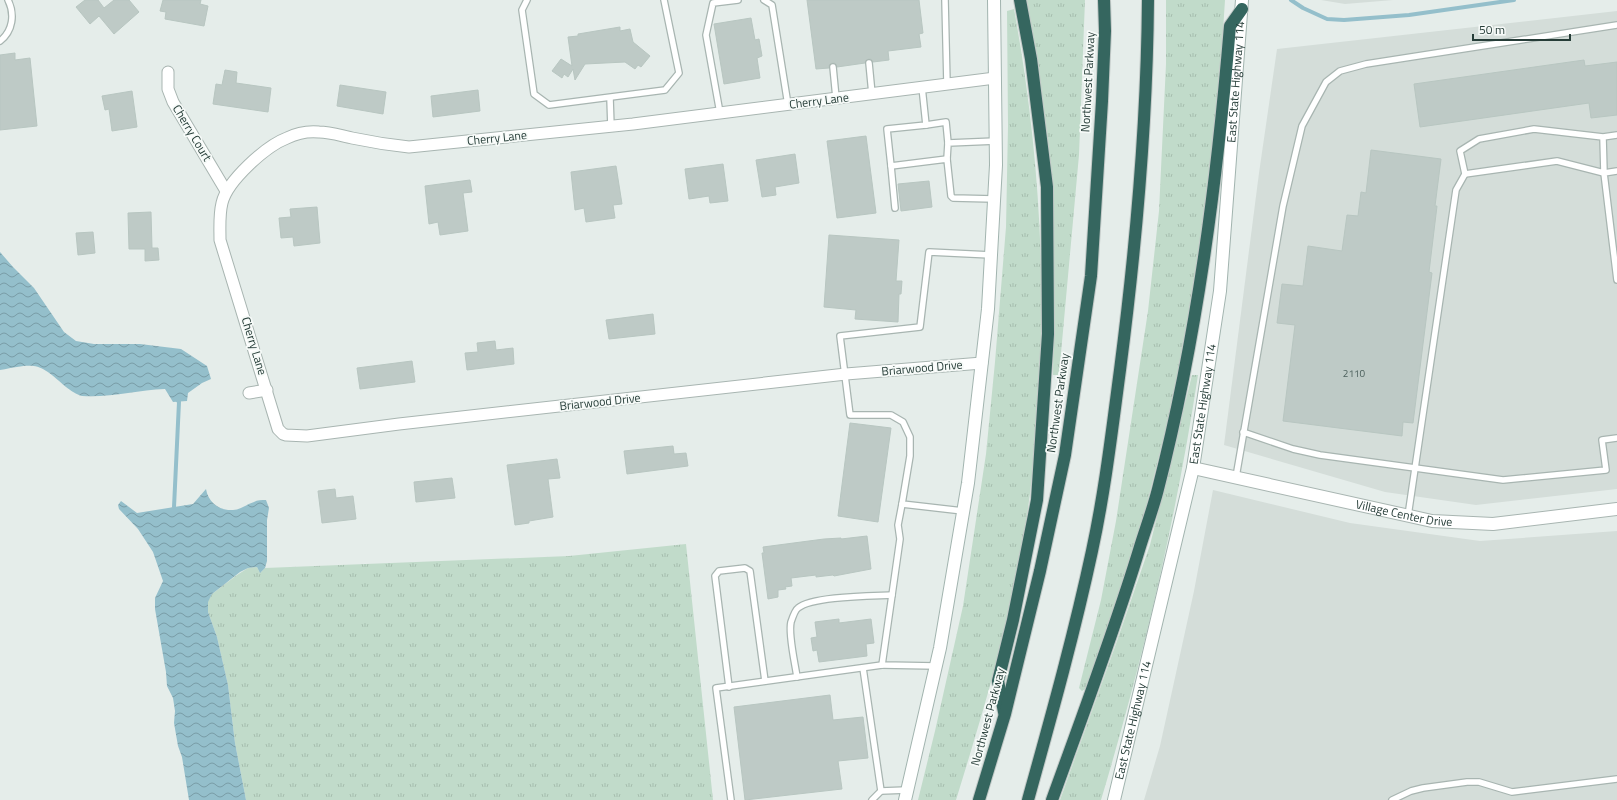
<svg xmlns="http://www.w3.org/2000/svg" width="1617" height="800" font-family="'Titillium Web',sans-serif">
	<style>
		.built { fill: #d4ddd9 }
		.grass { fill: url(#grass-tufts) }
		.water { fill: url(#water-waves) }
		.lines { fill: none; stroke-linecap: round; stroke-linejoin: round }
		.stream { stroke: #94bfcb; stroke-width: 4 }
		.building { fill: #becac6; stroke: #b8c6c1 }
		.service-casing { stroke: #a8b5b1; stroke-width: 8 }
		.minor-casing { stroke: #a8b5b1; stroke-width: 13 }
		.tertiary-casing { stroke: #a8b5b1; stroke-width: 14 }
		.secondary-casing { stroke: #a2b4af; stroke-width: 14 }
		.motorway-casing { stroke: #c2c9c7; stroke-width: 14 }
		.service { stroke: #fff; stroke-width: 5.5 }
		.minor { stroke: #fff; stroke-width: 11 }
		.tertiary { stroke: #fff; stroke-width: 12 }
		.secondary { stroke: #fff; stroke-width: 12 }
		.motorway { stroke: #35665f; stroke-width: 12 }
		.labels { text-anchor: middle; stroke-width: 3.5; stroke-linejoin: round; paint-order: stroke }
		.number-label { font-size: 10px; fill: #4c605c }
		.street-label { font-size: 12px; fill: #263d38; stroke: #f6faf8 }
	</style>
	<defs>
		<pattern id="grass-tufts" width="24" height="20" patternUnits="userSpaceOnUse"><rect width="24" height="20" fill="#c1dbca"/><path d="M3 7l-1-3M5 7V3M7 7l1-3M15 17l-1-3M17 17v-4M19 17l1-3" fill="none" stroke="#a6bdae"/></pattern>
		<pattern id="water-waves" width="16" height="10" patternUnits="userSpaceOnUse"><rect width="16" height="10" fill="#94bfcb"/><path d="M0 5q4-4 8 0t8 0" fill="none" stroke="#799ca6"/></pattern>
	</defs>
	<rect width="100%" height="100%" fill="#e5edea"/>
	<g class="built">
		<polygon points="1321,0 1393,0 1345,4"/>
		<polygon points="1617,11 1617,489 1476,505 1385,492 1224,445 1259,173 1277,49"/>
		<polygon points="1213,490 1350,523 1480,541 1617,531 1617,800 1144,800 1160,746 1194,591"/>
	</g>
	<g class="grass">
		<polygon points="1024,0 1085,0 1079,155 1059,375 1053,375 1054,262 1049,175"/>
		<polygon points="1166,0 1225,0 1217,123 1190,317 1167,425 1140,531 1118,603 1087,688 1082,691 1079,688 1101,600 1116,521 1148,311 1159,211 1166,64"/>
		<path d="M1014 9C1045 178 1051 353 1026 523 1012 617 984 709 956 800H918L935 731 963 606 986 454 995 362 1006 227 1008 126 1007 11Z"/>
		<path d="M1192 375H1198C1176 519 1143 660 1101 800H1060L1117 641 1150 545Z"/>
		<polygon points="686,544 713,800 246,800 235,743 228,685 217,637 208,612 208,601 212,594 237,575 248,568 257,567 260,573 265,568 569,556"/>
	</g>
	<g class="water">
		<path d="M0 252 13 267 34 288 64 332 76 341 94 344H140L181 349 207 366 211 379 202 383 188 393 187 401 173 402 165 389C137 390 110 398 82 396 77 395 70 390 66 387 38 362 37 363 0 370Z"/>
		<path d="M206 489C208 502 219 511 233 510 240 510 247 504 254 502 257 500 262 500 266 500L269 508 267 520V561L265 568 260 573 257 567 248 568 240 572 212 594 208 602V612L217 637 228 685 235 743 246 800H189L182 757 178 746 174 723 175 711 173 698 167 686 166 672 155 609V598L163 581 153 552 138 529 119 509 118 505 121 501 137 513 193 504Z"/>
	</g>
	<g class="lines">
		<g class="stream">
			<polyline points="1291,0 1303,8 1327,19 1344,20 1409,15 1514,0"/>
			<polyline points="174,507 179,402 176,398"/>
		</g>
	</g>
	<g class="building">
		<polygon points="85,0 98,0 104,8 114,0 129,0 139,12 114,34 99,16 90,24 76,7"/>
		<polygon points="163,0 201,0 200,4 208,6 204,26 165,19 166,12 160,11"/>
		<polygon points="807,0 919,0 923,33 919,34 921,47 888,51 889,60 873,62 871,59 868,59 865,63 837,67 835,63 832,63 829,65 829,68 816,69"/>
		<polygon points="751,18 755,40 759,39 762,56 757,58 760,78 724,84 714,24"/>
		<polygon points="620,27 620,31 630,29 633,42 650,56 641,67 638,65 635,69 625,62 585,64 575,80 573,69 568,77 564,74 562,78 552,71 561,59 572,66 568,37 578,36 578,34"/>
		<polygon points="15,53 15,60 30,58 37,126 0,130 0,55"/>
		<polygon points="1584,60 1585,66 1617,62 1617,115 1591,118 1589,103 1420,127 1414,84"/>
		<polygon points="225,70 237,72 236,83 271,88 268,112 213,104 216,84 222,85"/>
		<polygon points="340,85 386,92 383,114 337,106"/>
		<polygon points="478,90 480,111 433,117 431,96"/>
		<polygon points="132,91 137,127 112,131 109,109 105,110 102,96"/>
		<polygon points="866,136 876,213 837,218 827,141"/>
		<polygon points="1371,150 1441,159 1435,206 1437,206 1429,272 1432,273 1413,423 1403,422 1402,436 1283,421 1295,325 1277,323 1282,284 1303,286 1308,246 1342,251 1347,215 1358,216 1361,192 1366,193"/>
		<polygon points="795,154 799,183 775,187 776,195 762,197 756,160"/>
		<polygon points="723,164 728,201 710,203 709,196 689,199 685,169"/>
		<polygon points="616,166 622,204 613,205 615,218 586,222 584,208 575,210 571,172"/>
		<polygon points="470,180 472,192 463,193 468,231 440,235 438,222 429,224 425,186"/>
		<polygon points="929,181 932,207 901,211 898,184"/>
		<polygon points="317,207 320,243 294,246 293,237 281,238 279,218 291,217 290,209"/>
		<polygon points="151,212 152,248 158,248 159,260 145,261 145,249 129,249 128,213"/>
		<polygon points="93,232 95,253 78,255 76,233"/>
		<polygon points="829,235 899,240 896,281 902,281 901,294 899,294 898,322 855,319 856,310 824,307"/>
		<polygon points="653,314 655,334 609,339 606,320"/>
		<polygon points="495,341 496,350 513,348 514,364 467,370 465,353 478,352 477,343"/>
		<polygon points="412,361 415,382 360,389 357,368"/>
		<polygon points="850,423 891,428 878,522 838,516"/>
		<polygon points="673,446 674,454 686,453 688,466 627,474 624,451"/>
		<polygon points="557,459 560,478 548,479 553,517 529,521 529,523 515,525 507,465"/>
		<polygon points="452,478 455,498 416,502 414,482"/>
		<polygon points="335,489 336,498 353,496 356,519 322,523 318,491"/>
		<polygon points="867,536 871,569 834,576 833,575 816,577 816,575 791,578 792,586 785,587 786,589 778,590 778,597 768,599 762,553 764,553 763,547 824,539 841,538 841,539"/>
		<polygon points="839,619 839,623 871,619 874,643 866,644 867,656 819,662 817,650 813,651 811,638 817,637 815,622"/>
		<polygon points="830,695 833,720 863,717 868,758 838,761 842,789 745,800 734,707"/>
	</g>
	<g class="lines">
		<defs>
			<g id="service">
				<polyline points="527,0 522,10 534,94 549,105 665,90 679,73 664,0"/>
				<polyline points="764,0 772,5 788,105"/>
				<polyline points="945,0 947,84"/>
				<path d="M0 41C13 31 15 14 8 0"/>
				<polyline points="869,63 872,94"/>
				<polyline points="833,67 836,98"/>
				<polyline points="922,87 926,125 887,129 891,166 947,159 951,196 953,198 994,199"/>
				<polyline points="610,98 611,127"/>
				<polyline points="720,113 706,35 713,3 738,0"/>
				<polyline points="926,125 946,122 948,143"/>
				<polyline points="1603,137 1604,173 1557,161 1465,174 1460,151 1479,139 1534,129 1603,137 1617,135"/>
				<polyline points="947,159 948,143 996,141"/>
				<polyline points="891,166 895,208"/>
				<polyline points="1617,171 1604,173 1617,280"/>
				<polyline points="1243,432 1293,449 1320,455 1503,480 1606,470 1602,440 1617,438"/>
				<polyline points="1236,477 1283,206 1302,126 1326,82 1340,71 1366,64 1617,25"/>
				<polyline points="902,504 898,525 900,539 882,665 936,666"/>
				<polyline points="963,511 902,504 910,456 910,437 903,422 891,415 850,415 840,336 920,327 929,252 991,255"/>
				<polyline points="1408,516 1456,190 1465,174"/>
				<polyline points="863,668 881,791"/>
				<path d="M797 677C795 663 788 634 791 622 792 619 795 610 798 608 812 596 872 596 892 595"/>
				<polyline points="729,687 715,576 719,571 745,568 750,571 765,681"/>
				<polyline points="731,800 716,688 882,665"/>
				<polyline points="872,800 881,791 907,790"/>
				<polyline points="1392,800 1411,791 1423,788 1467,782 1479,782 1512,792 1617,779"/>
			</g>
			<g id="minor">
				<polyline points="168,72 168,89 173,102 226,191"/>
				<path d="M982 363 846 374 399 424 307 436 286 435 283 434 278 429 220 240C220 228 219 215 222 203 227 181 266 146 287 138 297 133 308 131 319 132 330 132 342 136 352 138 371 142 390 145 409 147L633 124 995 78"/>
				<polyline points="249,393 267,390"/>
			</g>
			<g id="tertiary">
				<path id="s1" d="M1193 468 1432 521 1493 524 1617 509"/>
			</g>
			<g id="secondary">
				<polyline points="905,800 940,648 968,483 988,309 996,165 994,0"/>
				<path id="s2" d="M1114 800 1193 468 1220 291 1242 0"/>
			</g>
			<g id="motorway">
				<polyline points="1004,712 998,681 1013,620 1037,500 1048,334 1047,187 1031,59 1020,0"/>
				<polyline points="979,800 1005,714 1040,571 1065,455 1091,276 1102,101 1105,31 1104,0"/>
				<path d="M1028 800C1051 717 1074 635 1092 551 1105 491 1112 430 1120 370 1136 247 1147 124 1148 0"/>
				<path d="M1052 800C1082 717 1113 635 1139 550 1145 530 1153 509 1158 489 1197 337 1217 182 1230 26L1242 9"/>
			</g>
		</defs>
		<use href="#service" class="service-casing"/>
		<use href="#minor" class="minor-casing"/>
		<use href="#tertiary" class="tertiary-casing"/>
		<use href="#secondary" class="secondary-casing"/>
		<use href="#motorway" class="motorway-casing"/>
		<use href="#service" class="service"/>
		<use href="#minor" class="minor"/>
		<use href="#tertiary" class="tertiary"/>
		<use href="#secondary" class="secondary"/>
		<use href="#motorway" class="motorway"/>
	</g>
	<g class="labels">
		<g class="number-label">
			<text x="1354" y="377">2110</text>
		</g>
		<g class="street-label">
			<text transform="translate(1088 82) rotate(-87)" y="4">Northwest Parkway</text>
			<text dy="4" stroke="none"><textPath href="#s2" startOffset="730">East State Highway 114</textPath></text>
			<text transform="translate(819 101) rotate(-7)" y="4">Cherry Lane</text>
			<text transform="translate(192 133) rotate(59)" y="4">Cherry Court</text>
			<text transform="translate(497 138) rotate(-6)" y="4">Cherry Lane</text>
			<text transform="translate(254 346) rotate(73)" y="4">Cherry Lane</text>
			<text transform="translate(922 368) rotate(-5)" y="4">Briarwood Drive</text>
			<text transform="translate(600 402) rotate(-6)" y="4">Briarwood Drive</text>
			<text transform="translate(1058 403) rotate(-82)" y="4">Northwest Parkway</text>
			<text dy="4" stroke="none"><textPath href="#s2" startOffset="406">East State Highway 114</textPath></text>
			<text dy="4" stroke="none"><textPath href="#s1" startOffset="216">Village Center Drive</textPath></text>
			<text transform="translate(988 717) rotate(-75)" y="4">Northwest Parkway</text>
			<text dy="4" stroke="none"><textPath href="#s2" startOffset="82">East State Highway 114</textPath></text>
		</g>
	</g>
	<path d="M1473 34v6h97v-6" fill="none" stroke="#263d38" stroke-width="2"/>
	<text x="1479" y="34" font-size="12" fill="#263d38" stroke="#f6faf8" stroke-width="3" paint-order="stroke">50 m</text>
</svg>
